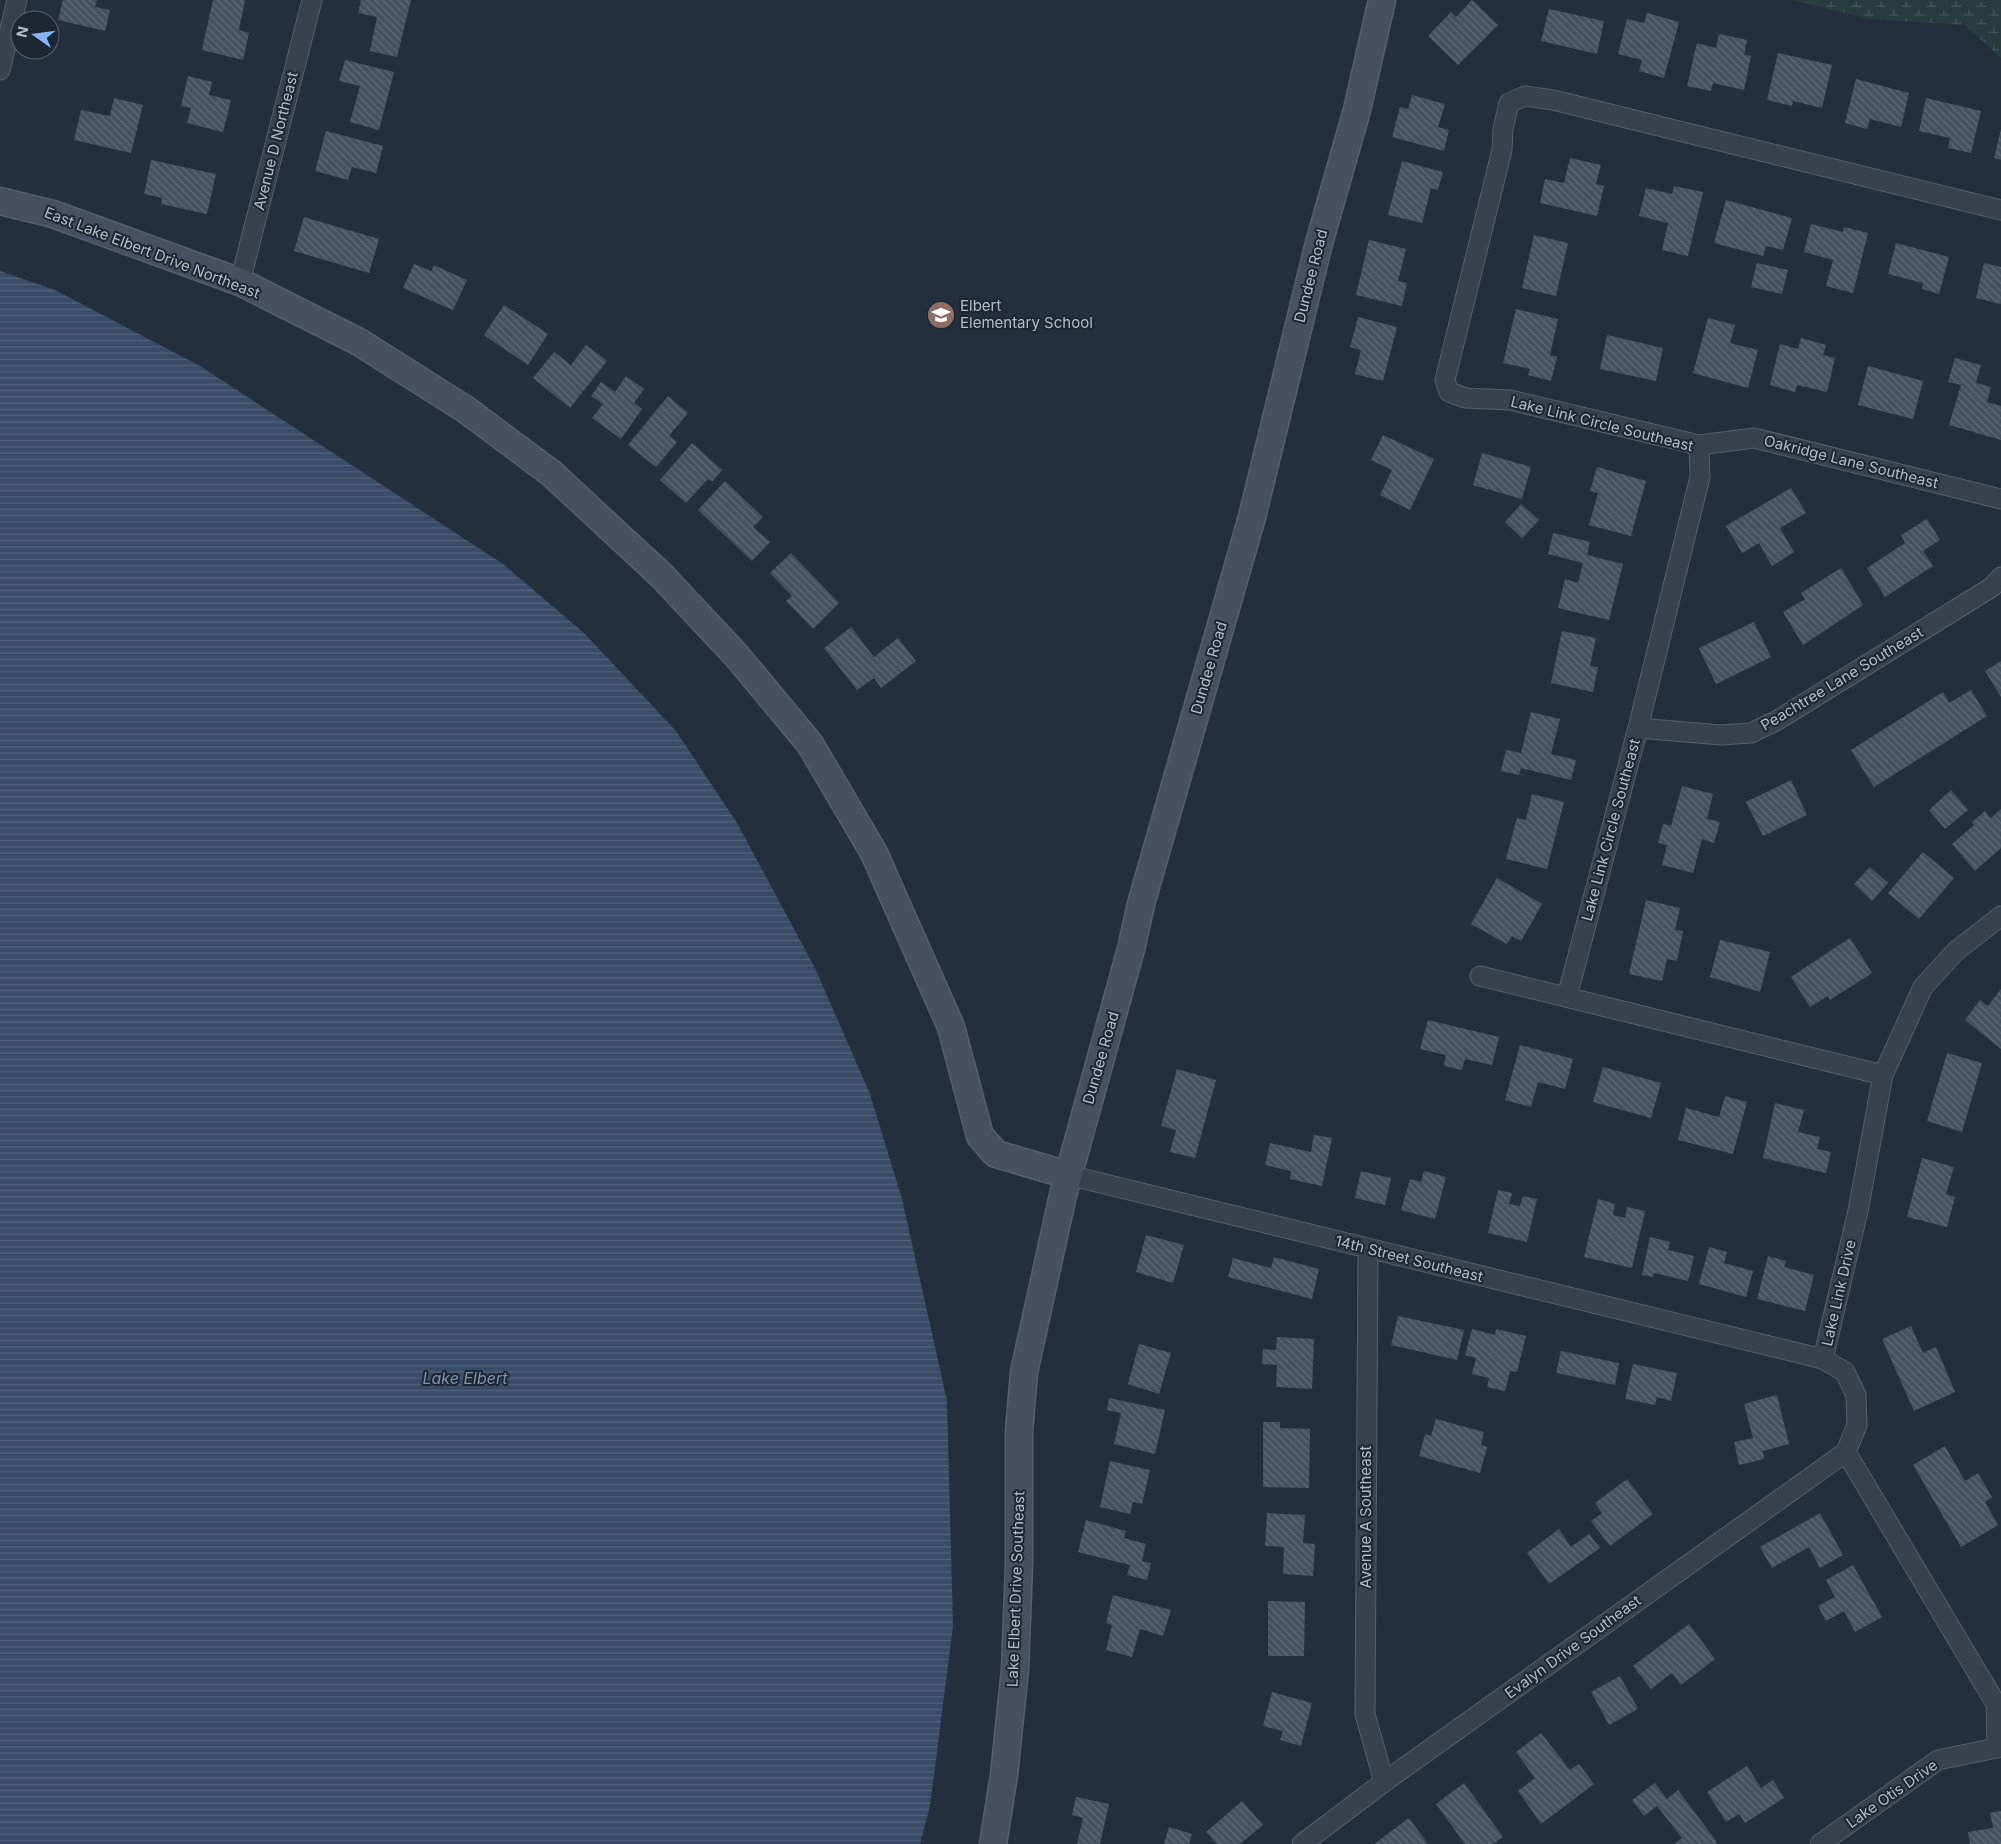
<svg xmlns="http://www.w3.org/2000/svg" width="2001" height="1844" font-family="Inter,sans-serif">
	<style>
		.wetland { fill: url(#wetland-marsh) }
		.water { fill: url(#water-rules) }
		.building { fill: url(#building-back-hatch) }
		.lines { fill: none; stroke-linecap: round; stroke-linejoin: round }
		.street-casing { stroke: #565f6c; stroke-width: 21 }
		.secondary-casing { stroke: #565f6c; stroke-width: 29 }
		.street { stroke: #38414e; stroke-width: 19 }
		.secondary { stroke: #465061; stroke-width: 26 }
		.labels { text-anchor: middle; stroke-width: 4; stroke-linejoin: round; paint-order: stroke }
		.street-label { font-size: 15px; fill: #b4bcc9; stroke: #1d2633 }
		.poi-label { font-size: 15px; fill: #b4bcc9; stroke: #1d2633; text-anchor: start }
		.water-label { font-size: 16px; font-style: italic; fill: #7c92b1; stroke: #1d2633 }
	</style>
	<defs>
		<pattern id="wetland-marsh" width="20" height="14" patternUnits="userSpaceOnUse" patternTransform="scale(1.25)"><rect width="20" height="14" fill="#263c3f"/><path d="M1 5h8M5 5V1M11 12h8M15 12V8" fill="none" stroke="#435659"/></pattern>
		<pattern id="water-rules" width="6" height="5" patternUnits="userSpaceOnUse" patternTransform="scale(1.25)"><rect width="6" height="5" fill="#394c67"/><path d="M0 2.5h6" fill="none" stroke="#53647b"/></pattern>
		<pattern id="building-back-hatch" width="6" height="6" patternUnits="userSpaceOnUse" patternTransform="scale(1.25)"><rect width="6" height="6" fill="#455162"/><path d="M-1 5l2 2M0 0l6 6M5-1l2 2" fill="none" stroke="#5d6877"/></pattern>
	</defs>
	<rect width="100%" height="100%" fill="#242f3e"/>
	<polygon class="wetland" points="1792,0 2001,0 2001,58 1965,25 1870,19"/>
	<polygon class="water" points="0,271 55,290 200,366 503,564 584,633 676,731 737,823 815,968 870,1094 902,1199 947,1401 953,1626 930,1806 920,1844 0,1844"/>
	<g class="building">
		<polygon points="63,0 97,0 95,7 110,10 105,31 58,20"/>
		<polygon points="213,0 245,0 239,30 249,33 243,60 202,50"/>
		<polygon points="361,0 411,0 397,57 370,51 377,17 358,13"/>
		<polygon points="1472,0 1498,25 1458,65 1428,36 1451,12 1456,17"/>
		<polygon points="1549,9 1604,21 1597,54 1541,41"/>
		<polygon points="1647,13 1679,22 1664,78 1639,71 1642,60 1618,54 1627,19 1644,23"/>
		<polygon points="1719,34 1747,40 1744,55 1751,56 1744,90 1713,83 1711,91 1687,86 1697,43 1716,48"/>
		<polygon points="1778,53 1832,65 1822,108 1793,101 1792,106 1767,100"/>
		<polygon points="345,60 394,72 379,130 350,122 360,86 339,81"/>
		<polygon points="188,76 212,82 209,95 231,100 223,132 187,123 191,108 181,106"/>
		<polygon points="1856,79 1909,93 1901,127 1870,119 1867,129 1845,123"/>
		<polygon points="1412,95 1445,104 1438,127 1449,130 1444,151 1392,137 1400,107 1408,109"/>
		<polygon points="114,98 143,105 131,153 74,140 81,110 110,116"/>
		<polygon points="1926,98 1981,111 1971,153 1948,148 1950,138 1919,131"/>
		<polygon points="2001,129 2001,160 1994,158"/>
		<polygon points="326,131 383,146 376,173 352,167 348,180 315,171"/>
		<polygon points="1570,158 1601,165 1596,184 1604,186 1597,216 1540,203 1545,179 1564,183"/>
		<polygon points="151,160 216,174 207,214 161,204 162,198 144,194"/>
		<polygon points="1402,161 1443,172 1438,190 1431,188 1422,223 1388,215"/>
		<polygon points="1674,186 1703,192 1688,256 1662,250 1668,223 1639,216 1646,188 1672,194"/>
		<polygon points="1726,200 1792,218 1783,250 1766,246 1763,256 1714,243"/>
		<polygon points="304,217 379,239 369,273 294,251"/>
		<polygon points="1811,224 1843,232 1844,227 1868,233 1853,293 1826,286 1833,260 1804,252"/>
		<polygon points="1534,235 1568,243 1556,296 1522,288"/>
		<polygon points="1369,240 1406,249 1398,281 1407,283 1402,306 1356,295"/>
		<polygon points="1896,243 1949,257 1939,294 1922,289 1923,283 1888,274"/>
		<polygon points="1757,263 1788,270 1782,294 1751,287"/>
		<polygon points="1984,263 2001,267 2001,304 1976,298"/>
		<polygon points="414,264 431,271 434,265 467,280 453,310 403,288"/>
		<polygon points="504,305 548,334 528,365 484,335"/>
		<polygon points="1516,309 1558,319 1550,355 1557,357 1551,381 1528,375 1530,369 1503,363"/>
		<polygon points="1358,317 1397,327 1383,381 1355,374 1361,350 1350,347"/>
		<polygon points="1708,318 1735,325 1730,343 1758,350 1748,388 1693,373"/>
		<polygon points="1607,335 1663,348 1656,381 1600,369"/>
		<polygon points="1801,338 1826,345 1823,355 1835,358 1827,392 1797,385 1795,392 1770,385 1780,344 1798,349"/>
		<polygon points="586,345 607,361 570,408 533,378 554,352 571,365"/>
		<polygon points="1955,358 1981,365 1976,383 1991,387 1987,402 2001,406 2001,440 1949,425 1961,385 1948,382"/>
		<polygon points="1868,366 1923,381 1913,419 1858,405"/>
		<polygon points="626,376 644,389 634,403 642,409 621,439 592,418 603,404 591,396 601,382 615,392"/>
		<polygon points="668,396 688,413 669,436 677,442 656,467 628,445"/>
		<polygon points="1383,435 1434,459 1410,510 1380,495 1392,470 1371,460"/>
		<polygon points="692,443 722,470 712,482 708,479 686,503 660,480"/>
		<polygon points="1482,453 1531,467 1522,499 1473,485"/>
		<polygon points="1597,467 1646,481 1631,536 1589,525 1598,493 1590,491"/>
		<polygon points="725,481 763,517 753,527 770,542 752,561 698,510"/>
		<polygon points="1791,488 1806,513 1780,528 1794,552 1772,566 1759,543 1742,553 1726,526"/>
		<polygon points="1521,504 1539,520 1522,538 1505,522"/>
		<polygon points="1927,519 1940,540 1923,551 1933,566 1885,597 1867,568 1905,543 1901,535"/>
		<polygon points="1553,533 1590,542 1587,555 1623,564 1609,620 1558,608 1565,579 1578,583 1583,563 1548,554"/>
		<polygon points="791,553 839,603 813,629 786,601 792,596 770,573"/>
		<polygon points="1841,568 1863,605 1803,645 1783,612 1805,599 1801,593"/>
		<polygon points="1754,622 1771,657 1716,684 1699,648"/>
		<polygon points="851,627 874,657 898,638 916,661 881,688 874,678 857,690 824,648"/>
		<polygon points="1562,631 1596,638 1590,666 1598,667 1593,692 1551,683"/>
		<polygon points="2001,661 2001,697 1985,671"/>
		<polygon points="1971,690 1987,716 1874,787 1851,750 1943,692 1949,703"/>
		<polygon points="1531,712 1560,719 1551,754 1576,760 1571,780 1521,768 1519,775 1501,771 1506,750 1521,753"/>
		<polygon points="1791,780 1807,815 1763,836 1746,802"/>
		<polygon points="1682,786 1713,794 1707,819 1720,822 1714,843 1702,839 1693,873 1662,865 1667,845 1658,843 1663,824 1671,826"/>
		<polygon points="1951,790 1968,810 1945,829 1929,810"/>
		<polygon points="1532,794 1564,802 1547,869 1506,859 1517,818 1526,820"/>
		<polygon points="2001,809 2001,848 1975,871 1952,844 1974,825 1972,822 1985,811 1991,818"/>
		<polygon points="1923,852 1954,878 1919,919 1888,893"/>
		<polygon points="1870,867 1888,883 1872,901 1854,884"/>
		<polygon points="1497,878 1542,904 1521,941 1512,936 1507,944 1471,924"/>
		<polygon points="1646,900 1680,908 1675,930 1683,931 1677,961 1667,959 1662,981 1629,974"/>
		<polygon points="1850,938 1872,973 1830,1000 1828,996 1810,1007 1791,977"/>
		<polygon points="1720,940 1770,952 1760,992 1710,977"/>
		<polygon points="2001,989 2001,1049 1965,1020 1980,1000 1988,1006"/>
		<polygon points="1428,1020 1499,1037 1492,1065 1465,1059 1462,1070 1444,1066 1446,1055 1420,1049"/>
		<polygon points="1520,1045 1573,1059 1565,1089 1538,1082 1531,1107 1505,1100"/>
		<polygon points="1947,1053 1982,1063 1962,1132 1927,1121"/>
		<polygon points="1603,1067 1661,1083 1651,1118 1593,1102"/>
		<polygon points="1177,1069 1216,1080 1195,1158 1170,1152 1176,1130 1161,1126"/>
		<polygon points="1725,1096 1747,1102 1733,1154 1678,1140 1686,1108 1719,1117"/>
		<polygon points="1775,1103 1804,1110 1798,1132 1820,1137 1817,1149 1831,1152 1826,1173 1763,1158"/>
		<polygon points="1314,1135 1332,1138 1322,1186 1290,1179 1291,1171 1265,1165 1270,1143 1311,1152"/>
		<polygon points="1922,1158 1954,1167 1946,1194 1955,1197 1947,1227 1907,1217"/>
		<polygon points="1361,1171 1391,1178 1385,1205 1355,1198"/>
		<polygon points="1424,1171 1446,1177 1435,1219 1401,1210 1410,1179 1421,1182"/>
		<polygon points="1498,1190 1512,1193 1509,1204 1520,1206 1523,1196 1537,1199 1527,1242 1488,1233"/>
		<polygon points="1598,1199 1615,1204 1613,1215 1625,1218 1627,1207 1645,1211 1632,1268 1584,1257"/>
		<polygon points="1146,1235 1184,1245 1173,1283 1136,1272"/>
		<polygon points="1650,1237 1670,1242 1668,1250 1694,1256 1688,1281 1654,1273 1653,1277 1642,1275"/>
		<polygon points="1709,1247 1727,1252 1724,1263 1753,1271 1746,1297 1699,1284"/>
		<polygon points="1768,1256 1786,1261 1784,1267 1814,1275 1805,1311 1757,1299"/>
		<polygon points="1274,1257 1319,1269 1312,1299 1228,1277 1233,1258 1271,1268"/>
		<polygon points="1398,1316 1464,1330 1457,1360 1391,1345"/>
		<polygon points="1911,1326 1923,1353 1936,1347 1955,1392 1914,1411 1882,1339"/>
		<polygon points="1472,1329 1495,1335 1496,1329 1526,1336 1517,1372 1510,1371 1505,1391 1487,1387 1489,1378 1472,1374 1476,1358 1465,1355"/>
		<polygon points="1277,1337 1314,1339 1312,1389 1276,1387 1277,1365 1262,1364 1263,1349 1276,1350"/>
		<polygon points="1139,1344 1171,1353 1159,1394 1128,1384"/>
		<polygon points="1561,1351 1619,1363 1615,1385 1556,1373"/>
		<polygon points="1633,1364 1677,1373 1671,1401 1657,1397 1655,1405 1625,1399"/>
		<polygon points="1777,1395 1789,1444 1763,1451 1764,1459 1739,1465 1734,1442 1753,1438 1744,1404"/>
		<polygon points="1109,1398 1165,1410 1155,1454 1114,1444 1121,1413 1107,1410"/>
		<polygon points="1436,1419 1484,1432 1481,1445 1487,1447 1480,1473 1419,1456 1425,1434 1431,1436"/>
		<polygon points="1263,1422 1280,1422 1280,1428 1310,1429 1309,1488 1263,1487"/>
		<polygon points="1945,1446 1965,1481 1978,1473 1992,1497 1985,1502 1998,1525 1961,1547 1913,1465"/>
		<polygon points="1110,1461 1150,1470 1142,1504 1133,1502 1130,1514 1100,1507"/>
		<polygon points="1627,1479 1653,1514 1610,1546 1591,1521 1602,1513 1595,1503"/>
		<polygon points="1267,1513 1305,1515 1303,1543 1315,1544 1313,1576 1283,1574 1284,1547 1265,1546"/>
		<polygon points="1820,1513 1843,1555 1820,1568 1809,1547 1772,1568 1760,1547"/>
		<polygon points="1086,1520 1126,1531 1124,1538 1146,1544 1142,1561 1151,1563 1147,1580 1127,1575 1130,1565 1078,1552"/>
		<polygon points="1559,1529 1571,1547 1589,1534 1600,1548 1549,1584 1527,1553"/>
		<polygon points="1853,1565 1882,1617 1855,1632 1844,1611 1826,1621 1818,1606 1835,1597 1826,1580"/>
		<polygon points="1113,1595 1171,1610 1163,1636 1140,1629 1132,1657 1106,1650 1112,1625 1106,1623"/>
		<polygon points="1268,1601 1305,1602 1304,1656 1268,1656"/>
		<polygon points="1689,1624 1715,1659 1681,1685 1672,1673 1651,1689 1633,1666"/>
		<polygon points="1620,1676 1638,1709 1609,1725 1591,1692"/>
		<polygon points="1272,1692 1312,1703 1301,1746 1280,1740 1283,1731 1263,1726"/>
		<polygon points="1541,1733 1570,1770 1579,1764 1594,1784 1541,1824 1518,1791 1535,1778 1516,1752"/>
		<polygon points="1747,1766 1761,1788 1773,1780 1784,1798 1745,1823 1739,1814 1726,1822 1707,1792"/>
		<polygon points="1464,1783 1503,1837 1493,1844 1465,1844 1436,1804"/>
		<polygon points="1655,1783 1667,1799 1678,1790 1717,1842 1715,1844 1674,1844 1682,1838 1657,1806 1644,1816 1632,1800"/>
		<polygon points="1076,1797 1109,1804 1100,1844 1077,1844 1083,1818 1072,1815"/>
		<polygon points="1242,1801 1263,1825 1240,1844 1217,1844 1206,1832"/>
		<polygon points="2001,1811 2001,1844 1970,1844 1968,1832 1993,1828 1990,1813"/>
		<polygon points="1409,1818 1428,1844 1374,1844"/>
		<polygon points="1169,1827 1192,1834 1189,1844 1164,1844"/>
	</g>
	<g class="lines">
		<defs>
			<g id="street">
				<polyline points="0,70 17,0"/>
				<polyline points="2001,210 1553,100 1525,96 1509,103 1503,129 1502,150 1445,380 1449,392 1466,398 1510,400 1699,445 1754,438 2001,499"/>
				<polyline points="240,282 312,0"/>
				<polyline points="1638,728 1721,735 1751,733 1776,721 1992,587 2001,577"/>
				<polyline points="1480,976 1883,1075"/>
				<polyline points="1567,997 1638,728 1700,477 1699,445"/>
				<polyline points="1068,1175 1823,1359 1845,1372 1856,1395 1857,1425 1846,1452 1996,1704 1997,1746"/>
				<polyline points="1368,1249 1365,1714 1384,1782"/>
				<polyline points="1823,1359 1858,1211 1883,1075 1923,987 1956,951 2001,916"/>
				<polyline points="1302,1844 1384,1782 1846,1452"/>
				<polyline points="1820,1844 1938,1760 2001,1747"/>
			</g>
			<g id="secondary">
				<polyline points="0,201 53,214 240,282 359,342 465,409 551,473 661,575 736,655 810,744 874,853 951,1027 980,1136 996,1154 1068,1175"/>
				<polyline points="993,1844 1004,1775 1015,1670 1019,1564 1019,1432 1024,1372 1063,1195 1131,949 1141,904 1252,517 1319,243 1357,110 1382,0"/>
			</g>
		</defs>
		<use href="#street" class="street-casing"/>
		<use href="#secondary" class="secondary-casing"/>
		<use href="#street" class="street"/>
		<use href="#secondary" class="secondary"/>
	</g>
	<defs>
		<symbol id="school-disc" viewBox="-11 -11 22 22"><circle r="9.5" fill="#8d6e63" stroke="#1d2633"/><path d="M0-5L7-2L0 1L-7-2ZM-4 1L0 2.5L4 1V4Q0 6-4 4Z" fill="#fff"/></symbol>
	</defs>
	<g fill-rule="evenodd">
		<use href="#school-disc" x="925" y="299" width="32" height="32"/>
	</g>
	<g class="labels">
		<g class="street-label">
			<text transform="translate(276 141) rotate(-76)" y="5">Avenue D Northeast</text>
			<text transform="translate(152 253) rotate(21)" y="5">East Lake Elbert Drive Northeast</text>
			<text transform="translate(1311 276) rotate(-76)" y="5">Dundee Road</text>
			<text transform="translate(1602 424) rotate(14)" y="5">Lake Link Circle Southeast</text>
			<text transform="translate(1851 462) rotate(14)" y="5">Oakridge Lane Southeast</text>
			<text transform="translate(1209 668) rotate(-74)" y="5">Dundee Road</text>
			<text transform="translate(1842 679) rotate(-31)" y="5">Peachtree Lane Southeast</text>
			<text transform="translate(1611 830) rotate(-75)" y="5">Lake Link Circle Southeast</text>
			<text transform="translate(1101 1058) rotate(-74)" y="5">Dundee Road</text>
			<text transform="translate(1409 1259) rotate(14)" y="5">14th Street Southeast</text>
			<text transform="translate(1839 1293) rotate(-77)" y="5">Lake Link Drive</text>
			<text transform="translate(1366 1517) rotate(-90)" y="5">Avenue A Southeast</text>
			<text transform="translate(1016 1589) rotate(-88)" y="5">Lake Elbert Drive Southeast</text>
			<text transform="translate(1573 1647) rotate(-36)" y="5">Evalyn Drive Southeast</text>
			<text transform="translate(1892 1794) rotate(-35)" y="5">Lake Otis Drive</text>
		</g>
		<g class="poi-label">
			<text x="960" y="311">Elbert<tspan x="960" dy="17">Elementary School</tspan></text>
		</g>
		<g class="water-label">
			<text x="465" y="1384">Lake Elbert</text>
		</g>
	</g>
	<g transform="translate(35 35) rotate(284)"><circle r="24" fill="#1d2633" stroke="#59626f"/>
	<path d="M0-4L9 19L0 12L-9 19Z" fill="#8ab4f8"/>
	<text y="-8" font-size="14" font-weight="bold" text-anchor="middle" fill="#b4bcc9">N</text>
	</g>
</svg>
